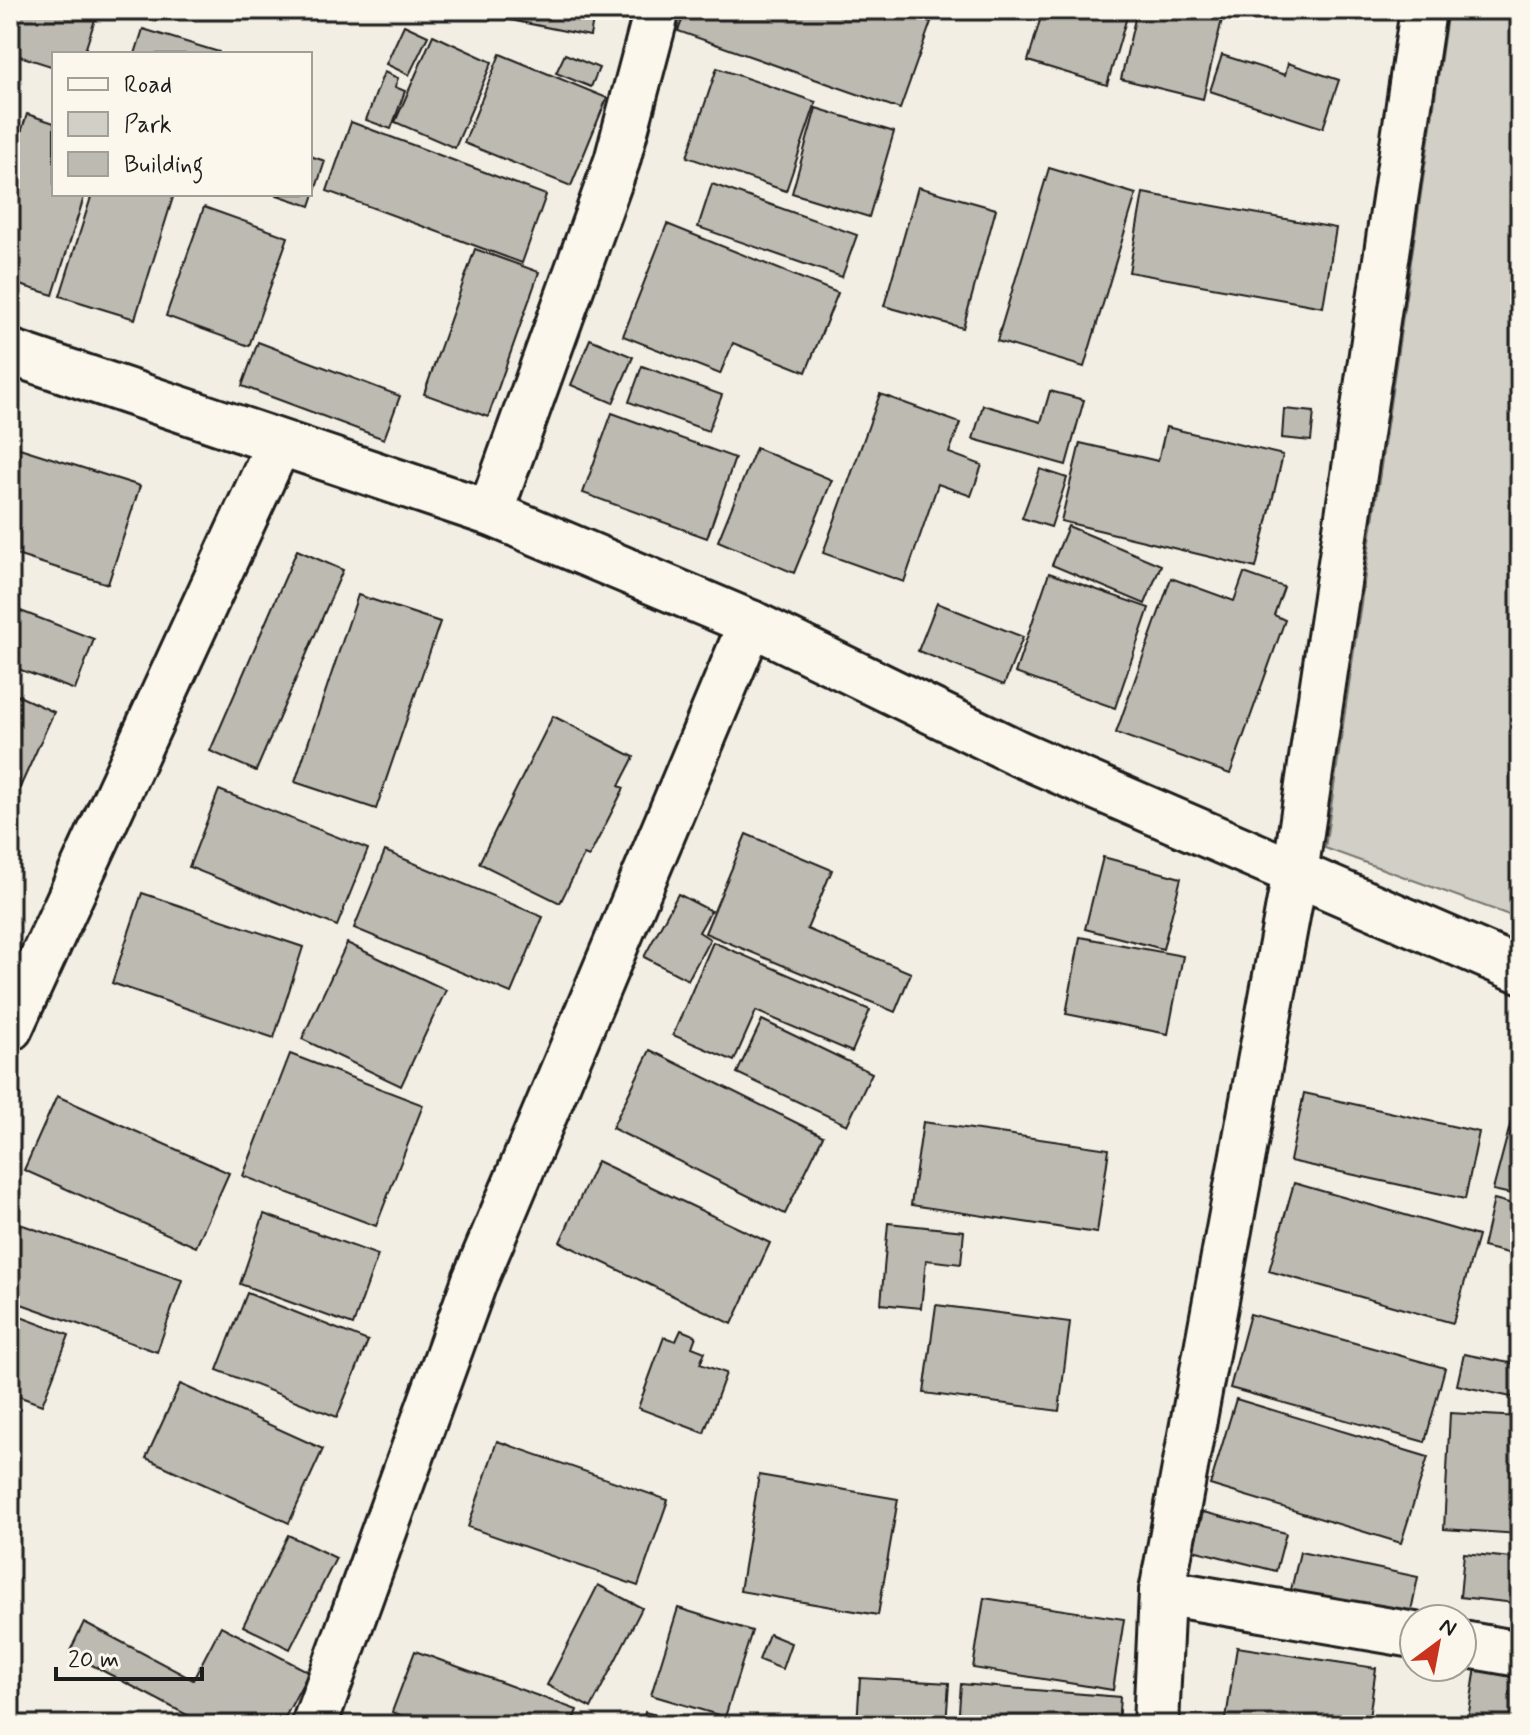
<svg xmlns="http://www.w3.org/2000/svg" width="1530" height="1735" font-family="Mynerve,sans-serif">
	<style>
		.green { fill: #d2cfc6; stroke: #777671; stroke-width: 2 }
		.building { fill: #bdbab1; stroke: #1c1c1c; stroke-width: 2 }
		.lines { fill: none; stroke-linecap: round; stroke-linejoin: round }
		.minor-casing { stroke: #1c1c1c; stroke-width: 50 }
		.minor { stroke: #fbf7ec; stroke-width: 44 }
	</style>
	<rect width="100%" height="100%" fill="#f2eee4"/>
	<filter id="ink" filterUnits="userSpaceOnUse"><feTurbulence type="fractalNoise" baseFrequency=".0125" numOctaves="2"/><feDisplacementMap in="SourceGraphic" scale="16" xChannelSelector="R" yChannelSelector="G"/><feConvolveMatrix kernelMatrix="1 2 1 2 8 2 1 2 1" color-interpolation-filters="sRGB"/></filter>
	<g filter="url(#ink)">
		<polygon class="green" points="1448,10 1520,10 1520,919 1325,848"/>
		<g class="building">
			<polygon points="10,10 98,10 84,54 54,54 54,67 10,53"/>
			<polygon points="482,10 595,10 590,36 481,14"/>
			<polygon points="686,10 895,10 931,22 900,109 678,31"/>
			<polygon points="1043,10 1129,10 1107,85 1028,61"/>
			<polygon points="1137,10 1224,11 1203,99 1121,79"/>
			<polygon points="1291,10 1334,10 1332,20"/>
			<polygon points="404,25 428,36 409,75 386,64"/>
			<polygon points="143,29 219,52 219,54 135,54"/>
			<polygon points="433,35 492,62 455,148 395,122"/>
			<polygon points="500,54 607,98 571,186 464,143"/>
			<polygon points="565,54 599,68 591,87 556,73"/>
			<polygon points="1222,55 1285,75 1288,63 1339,80 1323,128 1210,91"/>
			<polygon points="717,68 816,102 786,191 687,157"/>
			<polygon points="384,72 398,78 395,87 405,91 391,129 366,120"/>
			<polygon points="816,108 894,132 869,217 792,193"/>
			<polygon points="27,114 54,123 54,194 85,194 53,295 10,282 10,167"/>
			<polygon points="351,122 546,195 522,263 327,191"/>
			<polygon points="310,156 325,161 310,206 274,194 310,194"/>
			<polygon points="1049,168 1136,194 1084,367 997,341"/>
			<polygon points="712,184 857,235 842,277 698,227"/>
			<polygon points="918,187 996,209 963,328 884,306"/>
			<polygon points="1143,193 1336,228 1323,307 1129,272"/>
			<polygon points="92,194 174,194 135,319 60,296"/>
			<polygon points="204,207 288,237 249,346 166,316"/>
			<polygon points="667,224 838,293 806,372 733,343 720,374 623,336"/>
			<polygon points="475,249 539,272 488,417 424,394"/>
			<polygon points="590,339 633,357 613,403 571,385"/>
			<polygon points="258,342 400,396 384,439 242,386"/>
			<polygon points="642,366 722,395 708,431 629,402"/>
			<polygon points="1050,391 1084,400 1066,465 973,439 983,405 1041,422"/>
			<polygon points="880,394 960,423 949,453 982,465 971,496 938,484 904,582 823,553"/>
			<polygon points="1284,409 1314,412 1311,441 1282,438"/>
			<polygon points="612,413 735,458 707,538 583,493"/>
			<polygon points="1166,427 1283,455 1256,568 1061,521 1080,443 1158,461"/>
			<polygon points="10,445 140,486 108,584 10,553"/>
			<polygon points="756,448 832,480 794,573 718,541"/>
			<polygon points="1040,469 1067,478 1051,527 1022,518"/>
			<polygon points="1068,526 1161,565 1145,604 1052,565"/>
			<polygon points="297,550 343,570 256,771 210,751"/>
			<polygon points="1049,573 1149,608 1115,708 1015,673"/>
			<polygon points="1244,573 1284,587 1274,615 1285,620 1230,774 1116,733 1171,578 1234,601"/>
			<polygon points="358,595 440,622 376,809 295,782"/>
			<polygon points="937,603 1023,637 1004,685 918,651"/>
			<polygon points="10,607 94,639 75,690 10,666"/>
			<polygon points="10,692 54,712 17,794 10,791"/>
			<polygon points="553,716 634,757 619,786 624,788 589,857 584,855 560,903 479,863"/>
			<polygon points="219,790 368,849 337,926 189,867"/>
			<polygon points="746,834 832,870 807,929 911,973 895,1012 705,933"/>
			<polygon points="385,851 543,917 511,993 354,928"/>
			<polygon points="1103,857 1181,878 1163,949 1085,929"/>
			<polygon points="142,893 303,947 274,1038 112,983"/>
			<polygon points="678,894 711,911 699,932 710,939 688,980 644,957"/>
			<polygon points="1080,937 1183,956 1168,1034 1066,1014"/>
			<polygon points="713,942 870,1010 852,1052 756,1011 734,1061 673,1035"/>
			<polygon points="347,943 446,990 401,1086 302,1039"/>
			<polygon points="762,1020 872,1073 847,1125 737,1073"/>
			<polygon points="650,1050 823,1136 785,1214 612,1128"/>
			<polygon points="290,1054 423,1105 376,1226 243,1176"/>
			<polygon points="1304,1093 1479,1132 1465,1199 1290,1161"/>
			<polygon points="57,1096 229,1173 196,1247 24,1170"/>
			<polygon points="1512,1118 1520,1120 1520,1196 1493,1190"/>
			<polygon points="923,1122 1109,1149 1097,1233 911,1205"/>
			<polygon points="597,1161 770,1243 732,1324 560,1242"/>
			<polygon points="1294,1183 1478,1236 1453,1323 1269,1271"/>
			<polygon points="1494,1199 1520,1206 1520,1256 1483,1247"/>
			<polygon points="264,1214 378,1255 353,1325 240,1284"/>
			<polygon points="14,1222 182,1280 157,1352 10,1300 10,1234"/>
			<polygon points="888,1223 964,1231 961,1264 926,1260 921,1308 881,1304"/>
			<polygon points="247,1293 368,1341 337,1417 217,1370"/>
			<polygon points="936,1305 1070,1322 1059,1411 924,1393"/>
			<polygon points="10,1313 69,1335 42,1405 10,1393"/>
			<polygon points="1250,1314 1445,1368 1425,1442 1230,1388"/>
			<polygon points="681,1330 696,1336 692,1347 705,1352 700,1364 726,1373 704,1433 638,1408 664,1337 676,1341"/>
			<polygon points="1464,1354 1520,1365 1520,1399 1457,1385"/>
			<polygon points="180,1384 323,1449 289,1523 146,1458"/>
			<polygon points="1236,1399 1428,1457 1401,1543 1210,1485"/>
			<polygon points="1450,1413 1520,1417 1520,1534 1444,1529"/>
			<polygon points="497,1441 668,1500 638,1586 468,1527"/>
			<polygon points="759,1475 898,1499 878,1615 740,1591"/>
			<polygon points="1203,1512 1286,1533 1276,1571 1193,1550"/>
			<polygon points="288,1535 336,1558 290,1649 243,1626"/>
			<polygon points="1300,1552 1418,1577 1410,1616 1291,1590"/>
			<polygon points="1464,1553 1520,1559 1515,1603 1460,1597"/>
			<polygon points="598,1585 642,1608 591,1708 547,1685"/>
			<polygon points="984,1598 1124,1619 1113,1690 973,1668"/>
			<polygon points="678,1608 752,1631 725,1717 651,1695"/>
			<polygon points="84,1622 193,1680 221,1626 309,1672 281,1725 206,1725 69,1653"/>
			<polygon points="769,1634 791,1643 782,1669 759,1660"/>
			<polygon points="1237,1647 1376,1668 1368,1725 1225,1725"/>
			<polygon points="415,1651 577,1710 571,1725 427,1725 392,1712"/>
			<polygon points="1476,1667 1520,1674 1520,1725 1467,1725"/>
			<polygon points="860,1678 949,1683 946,1725 857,1725"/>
			<polygon points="961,1684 1120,1697 1118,1725 958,1725"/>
			<polygon points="645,1712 691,1725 642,1725"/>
		</g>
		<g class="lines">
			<defs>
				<g id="minor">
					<polyline points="10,352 490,513 751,623 1020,754 1520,970"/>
					<polyline points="490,513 617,161 657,10"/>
					<polyline points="10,1028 279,443"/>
					<polyline points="1162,1592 1414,1635"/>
					<polyline points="1462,1644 1520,1654"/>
					<polyline points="314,1725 475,1280 751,623"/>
					<polyline points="1156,1725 1162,1592 1295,873 1423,10"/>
				</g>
			</defs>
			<use href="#minor" class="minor-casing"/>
			<use href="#minor" class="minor"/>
		</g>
	</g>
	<rect width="1530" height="1735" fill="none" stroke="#fbf7ec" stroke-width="40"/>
	<rect x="20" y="20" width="1490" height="1695" fill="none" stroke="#1c1c1c" stroke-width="3" filter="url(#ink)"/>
	<rect x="52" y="52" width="260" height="144" fill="#fbf7ec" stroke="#a29f99" stroke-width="2"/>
	<rect x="68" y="78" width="40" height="12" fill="#fbf7ec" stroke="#a29f99" stroke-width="2"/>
	<text x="124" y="92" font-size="24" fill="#1c1c1c">Road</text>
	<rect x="68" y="112" width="40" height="24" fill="#d2cfc6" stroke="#a29f99" stroke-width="2"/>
	<text x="124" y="132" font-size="24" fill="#1c1c1c">Park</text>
	<rect x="68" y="152" width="40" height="24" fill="#bdbab1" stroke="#a29f99" stroke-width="2"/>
	<text x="124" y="172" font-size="24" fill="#1c1c1c">Building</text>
	<g transform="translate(1438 1643) rotate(32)"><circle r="38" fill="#fbf7ec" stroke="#a29f99" stroke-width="2"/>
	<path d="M0-6L14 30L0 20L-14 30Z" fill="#c8321e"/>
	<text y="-12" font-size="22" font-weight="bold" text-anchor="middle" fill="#1c1c1c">N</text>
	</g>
	<path d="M56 1667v12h146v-12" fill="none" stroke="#1c1c1c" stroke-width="4"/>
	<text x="68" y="1667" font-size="24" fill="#1c1c1c" stroke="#fbf7ec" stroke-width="6" paint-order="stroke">20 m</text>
</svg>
